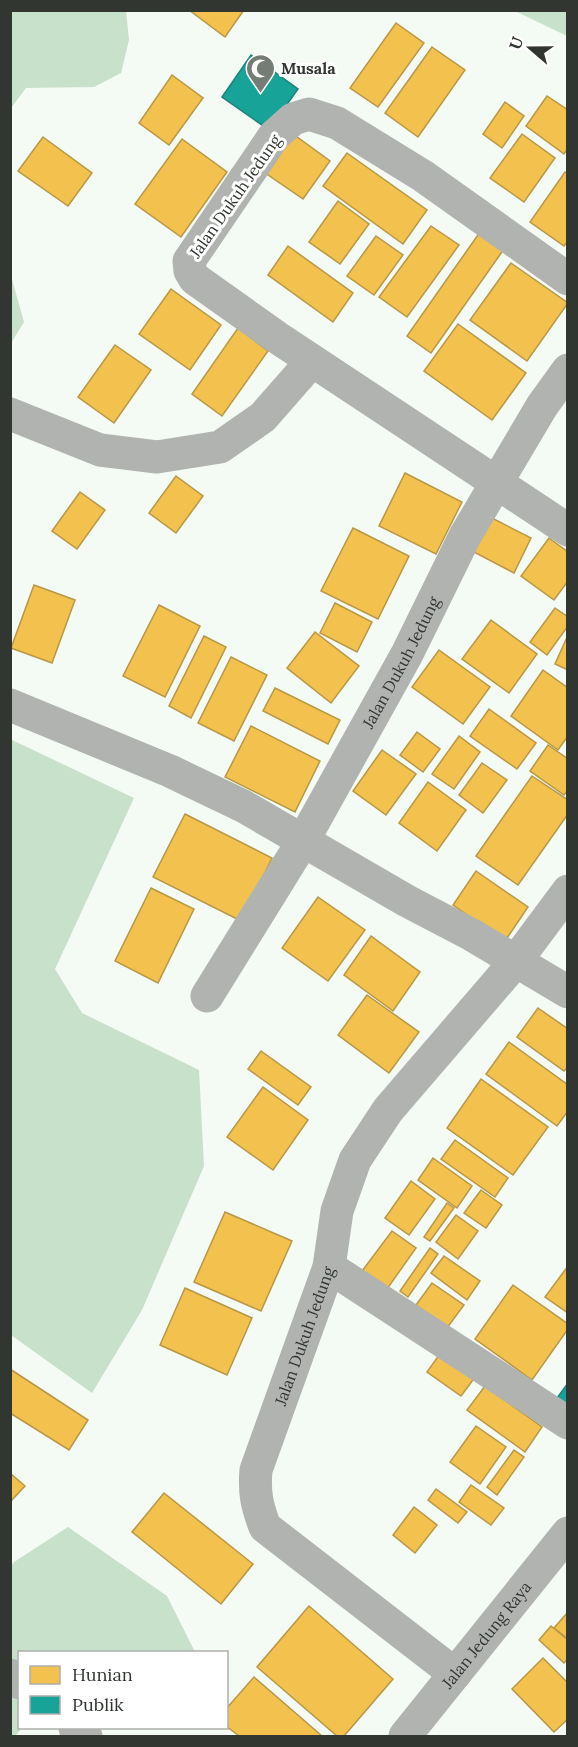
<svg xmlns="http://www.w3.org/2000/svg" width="578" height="1747" font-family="Lora,serif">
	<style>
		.forest { fill: #c8e1ca }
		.homes { fill: #f2c14e; stroke: #b89745; stroke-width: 1.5 }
		.public { fill: #17a398; stroke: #1f8279; stroke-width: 1.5 }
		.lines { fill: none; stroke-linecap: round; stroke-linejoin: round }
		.minor { stroke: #b1b3b1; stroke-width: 33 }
		.labels { text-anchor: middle; stroke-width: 6; stroke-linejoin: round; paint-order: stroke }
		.poi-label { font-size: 16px; font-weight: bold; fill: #313631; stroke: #fff; text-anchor: start }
		.street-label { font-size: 16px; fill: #313631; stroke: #fff }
	</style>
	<rect width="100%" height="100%" fill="#f4faf4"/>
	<g class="forest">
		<polygon points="11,10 126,11 129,40 121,73 94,87 26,88 11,108"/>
		<polygon points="515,11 567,11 567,36"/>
		<polygon points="11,276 24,322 11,343 10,343"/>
		<polygon points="10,739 134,798 55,969 82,1013 199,1070 204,1166 142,1310 92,1393 11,1335"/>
		<polygon points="68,1527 167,1596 194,1650 191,1652 20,1652 20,1728 22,1728 15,1736 11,1736 11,1566 14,1562"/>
	</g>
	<g class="homes">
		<polygon points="189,10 244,10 225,37"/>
		<polygon points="396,23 424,43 378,107 350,88"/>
		<polygon points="432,47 465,70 418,137 385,113"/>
		<polygon points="172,75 203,98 169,145 139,123"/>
		<polygon points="547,96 568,110 568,148 564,154 526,126"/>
		<polygon points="505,102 524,116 502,148 483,134"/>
		<polygon points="289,131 330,161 303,199 261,170"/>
		<polygon points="522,134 555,158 524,202 490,178"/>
		<polygon points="43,137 92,173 68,206 18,171"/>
		<polygon points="182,139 227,172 181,237 135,204"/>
		<polygon points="347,153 427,210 403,244 323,186"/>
		<polygon points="565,172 568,174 568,241 564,246 530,222"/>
		<polygon points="338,201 369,224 340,264 309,242"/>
		<polygon points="431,226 459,245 407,317 379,297"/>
		<polygon points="480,232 504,249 431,353 407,336"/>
		<polygon points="376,236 403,255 374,295 347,276"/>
		<polygon points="288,246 353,293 333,322 268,275"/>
		<polygon points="511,263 568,303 527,361 470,320"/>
		<polygon points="171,289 221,325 190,370 139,334"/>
		<polygon points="458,324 526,373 492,420 424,371"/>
		<polygon points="238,328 268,351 222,416 192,394"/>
		<polygon points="115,345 151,370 114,423 78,397"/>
		<polygon points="405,473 462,502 436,554 379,526"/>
		<polygon points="176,476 203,496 176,533 149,513"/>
		<polygon points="80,492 105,510 77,549 52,531"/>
		<polygon points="488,516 531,538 514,573 470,550"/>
		<polygon points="353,528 409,556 378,619 321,591"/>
		<polygon points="549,538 568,552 568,581 554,600 521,576"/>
		<polygon points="34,585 75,600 52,663 11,648"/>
		<polygon points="335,603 372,622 357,652 320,633"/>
		<polygon points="159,605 200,626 165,697 123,676"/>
		<polygon points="555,608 568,617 568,626 547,655 530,642"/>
		<polygon points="491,620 537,654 509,693 462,659"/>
		<polygon points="315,632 359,666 331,703 287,668"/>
		<polygon points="568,635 568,670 555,664"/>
		<polygon points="204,636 226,647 191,718 169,706"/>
		<polygon points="439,650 490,687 463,724 412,687"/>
		<polygon points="231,657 267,675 234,741 198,723"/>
		<polygon points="543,670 568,688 568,736 558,750 511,716"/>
		<polygon points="275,688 340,720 328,744 263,711"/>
		<polygon points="489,709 536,743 517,769 470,736"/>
		<polygon points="251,726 320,761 295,812 225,777"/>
		<polygon points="417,732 440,749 423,772 400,755"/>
		<polygon points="459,736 480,752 454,789 432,774"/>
		<polygon points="548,745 568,759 568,790 564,795 530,771"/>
		<polygon points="382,750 416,774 386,815 353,791"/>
		<polygon points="482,763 507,780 483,813 459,795"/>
		<polygon points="532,776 568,800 568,814 518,885 476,856"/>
		<polygon points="428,782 466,810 437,851 399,823"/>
		<polygon points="185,814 272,858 241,921 153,877"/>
		<polygon points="476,871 528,907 505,941 453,905"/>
		<polygon points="151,888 194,909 158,983 115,961"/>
		<polygon points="318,897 365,930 328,981 282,948"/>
		<polygon points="371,936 420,972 393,1011 344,975"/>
		<polygon points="367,995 419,1032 389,1073 338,1035"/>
		<polygon points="538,1008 568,1029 568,1067 564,1071 517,1037"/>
		<polygon points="509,1042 568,1085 568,1111 557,1126 486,1074"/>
		<polygon points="261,1051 311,1087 298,1105 248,1069"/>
		<polygon points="481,1079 548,1127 513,1175 447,1128"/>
		<polygon points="263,1087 308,1120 273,1170 227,1137"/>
		<polygon points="455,1140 508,1178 495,1197 441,1159"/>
		<polygon points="433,1158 472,1186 457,1208 418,1180"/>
		<polygon points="411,1181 435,1199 409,1235 385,1218"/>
		<polygon points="481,1190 502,1205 486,1228 464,1213"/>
		<polygon points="447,1203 454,1208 430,1241 424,1237"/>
		<polygon points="225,1212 292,1241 261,1311 194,1282"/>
		<polygon points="456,1215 478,1231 458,1259 436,1242"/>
		<polygon points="392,1231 416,1248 387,1289 362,1271"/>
		<polygon points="430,1248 438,1254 408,1297 400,1291"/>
		<polygon points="444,1256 480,1281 467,1300 431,1273"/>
		<polygon points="568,1266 568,1313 545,1297"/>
		<polygon points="432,1283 464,1305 447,1328 416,1305"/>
		<polygon points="513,1285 568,1324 568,1329 532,1380 475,1339"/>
		<polygon points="185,1288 252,1318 227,1375 160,1345"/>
		<polygon points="444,1348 479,1372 461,1396 427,1372"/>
		<polygon points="10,1369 88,1420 69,1450 10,1413"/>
		<polygon points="485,1386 542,1427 525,1452 467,1410"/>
		<polygon points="476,1426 506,1447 480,1484 450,1462"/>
		<polygon points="514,1450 524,1457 497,1495 487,1487"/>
		<polygon points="10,1473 25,1486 10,1502"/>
		<polygon points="471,1485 504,1508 491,1525 459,1502"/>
		<polygon points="436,1489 467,1512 458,1523 428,1500"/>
		<polygon points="164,1493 253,1564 221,1604 132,1532"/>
		<polygon points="414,1507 437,1525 415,1553 393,1535"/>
		<polygon points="309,1606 393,1679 344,1736 337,1736 257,1667"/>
		<polygon points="568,1612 568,1639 554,1628"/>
		<polygon points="551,1626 568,1640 568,1659 564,1663 539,1640"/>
		<polygon points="543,1658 568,1683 568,1719 554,1732 512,1689"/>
		<polygon points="254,1677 322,1736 239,1736 226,1726 226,1709"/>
	</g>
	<g class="public">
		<polygon points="251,55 298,89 269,130 222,97"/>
		<polygon points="568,1383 568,1405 557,1398"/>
	</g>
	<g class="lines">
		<g class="minor">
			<polyline points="568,279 423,176 337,123 309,114 293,119 274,136 189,261 190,271 195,279 278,338 568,530"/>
			<polyline points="10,414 100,450 157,457 220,447 263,417 312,361"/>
			<polyline points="10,705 170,771 243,806 407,901 472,935 568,992"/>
			<path id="s1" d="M207 996 303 841 407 654 465 536 542 406 568 370"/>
			<polyline points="329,1267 568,1423"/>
			<path id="s2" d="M455 1674 265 1527C257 1506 254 1493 256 1470L329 1267 337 1211 355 1160 388 1110 516 961 568 891"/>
			<polyline points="10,1675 20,1683"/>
			<polyline points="75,1728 86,1736"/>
			<path id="s3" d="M405 1736 568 1533"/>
		</g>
	</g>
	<defs>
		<symbol id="mosque-pin" viewBox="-11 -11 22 30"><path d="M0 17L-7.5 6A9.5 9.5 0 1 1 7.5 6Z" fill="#757b75" stroke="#fff"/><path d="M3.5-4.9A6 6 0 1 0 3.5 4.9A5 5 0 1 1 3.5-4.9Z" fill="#fff"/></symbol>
	</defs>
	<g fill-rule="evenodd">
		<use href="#mosque-pin" x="244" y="52" width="33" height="45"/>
	</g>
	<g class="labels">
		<g class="poi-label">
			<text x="281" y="74">Musala</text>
		</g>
		<g class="street-label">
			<text transform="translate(235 196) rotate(-55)" y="6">Jalan Dukuh Jedung</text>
			<text dy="6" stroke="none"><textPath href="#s1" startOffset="386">Jalan Dukuh Jedung</textPath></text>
			<text dy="6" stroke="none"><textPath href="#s2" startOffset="441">Jalan Dukuh Jedung</textPath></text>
			<text dy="6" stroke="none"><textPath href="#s3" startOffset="130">Jalan Jedung Raya</textPath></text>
		</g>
	</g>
	<rect width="578" height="1747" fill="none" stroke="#313631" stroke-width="24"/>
	<rect x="18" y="1651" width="210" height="78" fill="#ffffff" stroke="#adafad" stroke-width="1.5"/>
	<rect x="30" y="1666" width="30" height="18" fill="#f2c14e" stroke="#adafad" stroke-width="1.5"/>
	<text x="72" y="1681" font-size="18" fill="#313631">Hunian</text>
	<rect x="30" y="1696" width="30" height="18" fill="#17a398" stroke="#adafad" stroke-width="1.5"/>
	<text x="72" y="1711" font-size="18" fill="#313631">Publik</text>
	<g transform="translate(530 48) rotate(290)" stroke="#ffffff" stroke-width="4.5" paint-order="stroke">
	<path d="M0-4.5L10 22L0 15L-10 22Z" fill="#313631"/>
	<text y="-9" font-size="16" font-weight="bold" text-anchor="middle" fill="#313631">U</text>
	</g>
</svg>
